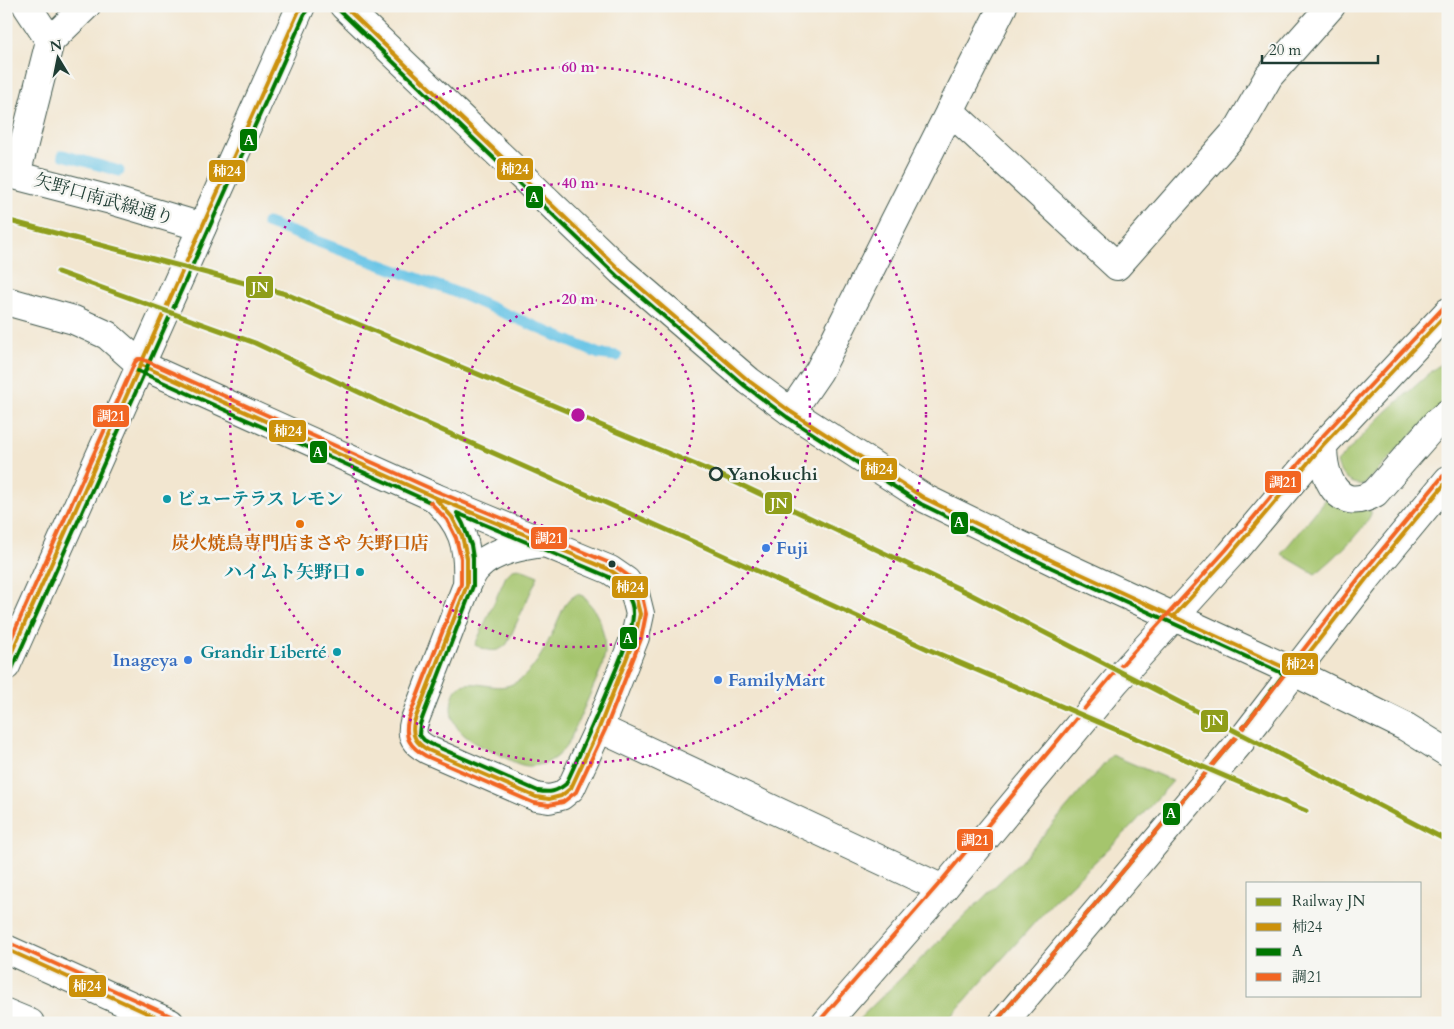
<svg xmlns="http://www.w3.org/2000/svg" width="1454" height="1029" font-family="Cardo,'Noto Serif JP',serif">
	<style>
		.green { fill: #a5c56d; stroke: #628150 }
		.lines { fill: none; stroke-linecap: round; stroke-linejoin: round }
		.stream { stroke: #68c4e6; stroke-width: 11 }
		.minor-casing { stroke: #3f564b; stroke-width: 30 }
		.tertiary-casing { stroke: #3f564b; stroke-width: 30 }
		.primary-casing { stroke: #3f564b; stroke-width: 30 }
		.minor { stroke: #fff; stroke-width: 28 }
		.tertiary { stroke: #fff; stroke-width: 28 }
		.primary { stroke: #fff; stroke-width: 28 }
		.bus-1-casing { stroke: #f6f6f2; stroke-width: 8 }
		.bus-2-casing { stroke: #f6f6f2; stroke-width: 8 }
		.bus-3-casing { stroke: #f6f6f2; stroke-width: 8 }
		.bus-1 { stroke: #cc910a; stroke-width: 4 }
		.bus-2 { stroke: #070; stroke-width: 4 }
		.bus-3 { stroke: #f26522; stroke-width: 4 }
		.rail-1-casing { stroke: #f6f6f2; stroke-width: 9 }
		.rail-1 { stroke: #8f9e1a; stroke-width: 5 }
		.ring { fill: none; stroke: #b5179e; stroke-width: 2.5; stroke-dasharray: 2.5 5 }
		.stop-dot { fill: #f6f6f2; stroke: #1f3d34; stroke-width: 2.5 }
		.culture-dot { fill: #0f9aa8; stroke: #f6f6f2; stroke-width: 2 }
		.food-dot { fill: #e8710a; stroke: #f6f6f2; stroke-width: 2 }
		.shop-dot { fill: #3f7fe0; stroke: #f6f6f2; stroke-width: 2 }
		.bus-dot { fill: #1f3d34; stroke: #f6f6f2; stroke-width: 2 }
		.labels { text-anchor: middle; stroke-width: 5; stroke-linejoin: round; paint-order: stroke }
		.street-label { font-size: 18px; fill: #1f3d34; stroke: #f6f6f2 }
		.stop-label { font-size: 18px; font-weight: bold; fill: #1f3d34; stroke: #f6f6f2; text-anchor: start }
		.culture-label { font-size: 18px; font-weight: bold; fill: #0d838f; stroke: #f6f6f2; text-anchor: end }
		.food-label { font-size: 18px; font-weight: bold; fill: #c56008; stroke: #f6f6f2 }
		.shop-label { font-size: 18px; font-weight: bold; fill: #366cbe; stroke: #f6f6f2; text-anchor: start }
		.centre { fill: #b5179e; stroke: #f6f6f2; stroke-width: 2.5 }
		.ring-label { font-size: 15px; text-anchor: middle; font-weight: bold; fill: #b5179e; stroke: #f6f6f2; stroke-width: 5; stroke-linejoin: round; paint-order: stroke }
		.line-badge { stroke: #f6f6f2; stroke-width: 2 }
		.badge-label { font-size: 14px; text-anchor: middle; font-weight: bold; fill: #fff }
	</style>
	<rect width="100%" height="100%" fill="#f6f6f2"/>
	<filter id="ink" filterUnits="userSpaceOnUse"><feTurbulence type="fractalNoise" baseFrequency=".02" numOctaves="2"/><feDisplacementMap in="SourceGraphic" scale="10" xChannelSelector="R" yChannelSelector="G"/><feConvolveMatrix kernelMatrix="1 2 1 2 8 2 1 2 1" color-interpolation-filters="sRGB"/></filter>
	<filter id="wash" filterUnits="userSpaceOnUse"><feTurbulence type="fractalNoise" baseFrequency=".0096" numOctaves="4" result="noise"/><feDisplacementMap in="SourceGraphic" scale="20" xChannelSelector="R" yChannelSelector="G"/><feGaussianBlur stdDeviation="1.12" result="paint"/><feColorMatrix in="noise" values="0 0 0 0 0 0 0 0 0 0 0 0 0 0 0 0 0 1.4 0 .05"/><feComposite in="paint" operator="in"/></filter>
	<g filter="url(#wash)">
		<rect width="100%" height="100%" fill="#f2e6d0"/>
		<g class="green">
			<path d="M1448 357V398L1364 485C1349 484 1340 477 1337 462L1385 413Z"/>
			<path d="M1326 499 1371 511V514C1365 529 1329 564 1315 574L1281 554Z"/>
			<path d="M518 568 538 576 507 644C497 654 488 651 475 645L506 576 513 569Z"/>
			<path d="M577 594 583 596 593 608 600 621 604 637 605 653 602 667 569 742C561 755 549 765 532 766 521 767 510 760 500 755 478 745 445 732 452 700 458 669 489 693 510 685 539 674 552 631 565 605L570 599Z"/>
			<polygon points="1112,755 1173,781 1131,827 1052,903 945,1023 855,1023 1021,861"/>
		</g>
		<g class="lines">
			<g class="stream">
				<polyline points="63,155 119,171"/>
				<polyline points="267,223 460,294 599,354 617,356"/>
			</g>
		</g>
	</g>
	<g filter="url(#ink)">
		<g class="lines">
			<defs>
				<g id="minor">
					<polyline points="27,6 50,41 86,6"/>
					<polyline points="950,111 1117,266 1239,128 1269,76 1331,6"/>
					<polyline points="6,173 111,200 202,227"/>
					<polyline points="16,175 50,41"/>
					<polyline points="6,301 74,320 107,335 141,365"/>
					<polyline points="791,412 819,371 1003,6"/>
					<path d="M434 497 610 570 626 581 635 594 640 614 635 637 599 728 571 788 561 796 549 799 536 797 428 750C415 743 410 737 414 722L467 585C469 544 463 525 434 497Z"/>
					<path d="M467 585C470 579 472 573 477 568 492 551 524 545 545 543"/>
					<polyline points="599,728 943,889"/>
				</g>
				<g id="tertiary">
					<polyline points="344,6 621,271 749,381 791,412 924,498 1055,562 1294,672 1406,727 1448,753"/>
					<polyline points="141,365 434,497"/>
					<polyline points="6,666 301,6"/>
				</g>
				<g id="primary">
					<path d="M1323 445C1323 477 1337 515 1375 493L1437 422 1448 413"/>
					<polyline points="6,949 170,1023"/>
					<polyline points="6,1013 30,1023"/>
					<polyline points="826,1023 943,889 1115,682 1231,554 1323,445 1448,312"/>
					<polyline points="1003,1023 1241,741 1367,578 1448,480"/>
				</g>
			</defs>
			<use href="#minor" class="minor-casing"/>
			<use href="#tertiary" class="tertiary-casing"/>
			<use href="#primary" class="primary-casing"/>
			<use href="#minor" class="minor"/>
			<use href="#tertiary" class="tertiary"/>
			<use href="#primary" class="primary"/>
			<defs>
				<g id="bus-1">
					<polyline points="344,6 621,271 749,381 791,412 924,498 1055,562 1294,672 1367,578 1448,480"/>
					<polyline points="141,365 434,497"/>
					<path d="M434 497 610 570 626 581 635 594 640 614 635 637 599 728 571 788 561 796 549 799 536 797 428 750C416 743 411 736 414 722L467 585V558L462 536 452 517Z"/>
					<polyline points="1173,617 1231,554 1323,445 1448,312"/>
					<polyline points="6,665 301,6"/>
					<polyline points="6,949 169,1023"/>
				</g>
				<g id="bus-2">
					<polyline points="340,11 617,276 745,386 787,417 921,504 1052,568 1284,674 1236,737 998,1019"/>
					<polyline points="138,371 430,502"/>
					<path d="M457 513 607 576C621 585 634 597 633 615 632 633 623 651 617 667 601 706 584 745 566 784 556 792 550 793 538 791L431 744 424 740 419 734 420 724 473 586V558L471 545 463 524Z"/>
					<polyline points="12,669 307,9"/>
				</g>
				<g id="bus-3">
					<path d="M6 650 135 362 138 359H142L436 491 612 564 630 577 641 592 646 614 641 639 605 730 576 792 563 802 549 805 534 803 426 756C410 747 404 738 408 720L461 584V558L456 538 447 520 430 502"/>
					<polyline points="9,943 173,1017"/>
					<polyline points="821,1019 938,885 1110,678 1226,550 1318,441 1443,308"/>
					<polyline points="998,1019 1236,737 1362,574 1443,476"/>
				</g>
			</defs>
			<use href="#bus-1" class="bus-1-casing"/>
			<use href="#bus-2" class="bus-2-casing"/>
			<use href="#bus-3" class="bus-3-casing"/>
			<use href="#bus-1" class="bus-1"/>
			<use href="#bus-2" class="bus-2"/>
			<use href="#bus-3" class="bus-3"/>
			<defs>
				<g id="rail-1">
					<polyline points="6,220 286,294 720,475 966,592 1448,841"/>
					<polyline points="58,272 255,343 403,413 685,538 930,650 1306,811"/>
				</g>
			</defs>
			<use href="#rail-1" class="rail-1-casing"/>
			<use href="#rail-1" class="rail-1"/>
		</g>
	</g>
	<g class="ring">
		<circle cx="578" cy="415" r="116"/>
		<circle cx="578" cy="415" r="232"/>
		<circle cx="578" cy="415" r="348"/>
	</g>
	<circle class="stop-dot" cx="716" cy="474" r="6"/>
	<g class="culture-dot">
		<circle cx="167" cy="499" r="5"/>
		<circle cx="360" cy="572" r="5"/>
		<circle cx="337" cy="652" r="5"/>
	</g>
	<circle class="food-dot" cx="300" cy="524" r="5"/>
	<g class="shop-dot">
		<circle cx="766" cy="548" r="5"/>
		<circle cx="188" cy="660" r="5"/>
		<circle cx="718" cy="680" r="5"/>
	</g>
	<circle class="bus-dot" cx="612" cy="564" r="4.5"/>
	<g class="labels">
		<g class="street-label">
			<text transform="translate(104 199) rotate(16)" y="6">矢野口南武線通り</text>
		</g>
		<g class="stop-label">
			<text x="727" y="480">Yanokuchi</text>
		</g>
		<g class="culture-label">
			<text x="177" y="505" text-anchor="start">ビューテラス レモン</text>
			<text x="350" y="578">ハイムト矢野口</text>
			<text x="327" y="658">Grandir Liberté</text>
		</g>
		<g class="food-label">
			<text x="300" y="549">炭火焼鳥専門店まさや 矢野口店</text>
		</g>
		<g class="shop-label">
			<text x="776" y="554">Fuji</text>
			<text x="178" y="666" text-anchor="end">Inageya</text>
			<text x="728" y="686">FamilyMart</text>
		</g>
	</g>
	<circle cx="578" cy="415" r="8" class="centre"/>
	<g class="ring-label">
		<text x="578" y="72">60 m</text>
		<text x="578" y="188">40 m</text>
		<text x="578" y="304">20 m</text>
	</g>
	<g class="line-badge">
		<rect x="239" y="128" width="19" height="24" rx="5" fill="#070"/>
		<rect x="496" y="157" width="38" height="24" rx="5" fill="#cc910a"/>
		<rect x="208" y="159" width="38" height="24" rx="5" fill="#cc910a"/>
		<rect x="525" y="185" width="19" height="24" rx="5" fill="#070"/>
		<rect x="245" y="275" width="29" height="24" rx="5" fill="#8f9e1a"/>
		<rect x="92" y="404" width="38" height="24" rx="5" fill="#f26522"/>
		<rect x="268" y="419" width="39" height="24" rx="5" fill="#cc910a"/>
		<rect x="309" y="440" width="19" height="24" rx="5" fill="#070"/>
		<rect x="860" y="457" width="38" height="24" rx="5" fill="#cc910a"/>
		<rect x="1264" y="470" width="38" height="24" rx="5" fill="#f26522"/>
		<rect x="764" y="491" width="29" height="24" rx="5" fill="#8f9e1a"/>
		<rect x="950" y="511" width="19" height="24" rx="5" fill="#070"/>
		<rect x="530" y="526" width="38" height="24" rx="5" fill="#f26522"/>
		<rect x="611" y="575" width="38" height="24" rx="5" fill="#cc910a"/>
		<rect x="619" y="626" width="19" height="24" rx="5" fill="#070"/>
		<rect x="1281" y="652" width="38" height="24" rx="5" fill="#cc910a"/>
		<rect x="1200" y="709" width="29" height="24" rx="5" fill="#8f9e1a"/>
		<rect x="1162" y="802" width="19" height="24" rx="5" fill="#070"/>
		<rect x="956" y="828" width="38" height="24" rx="5" fill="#f26522"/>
		<rect x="68" y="974" width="39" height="24" rx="5" fill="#cc910a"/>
	</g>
	<g class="badge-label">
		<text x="249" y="145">A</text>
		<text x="515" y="174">柿24</text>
		<text x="227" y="176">柿24</text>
		<text x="534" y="202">A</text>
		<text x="260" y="292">JN</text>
		<text x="111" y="421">調21</text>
		<text x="288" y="436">柿24</text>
		<text x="318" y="457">A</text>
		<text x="879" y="474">柿24</text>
		<text x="1283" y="487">調21</text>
		<text x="779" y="508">JN</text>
		<text x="959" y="527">A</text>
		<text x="549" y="543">調21</text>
		<text x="630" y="592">柿24</text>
		<text x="628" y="643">A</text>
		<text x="1300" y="669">柿24</text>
		<text x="1215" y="725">JN</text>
		<text x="1171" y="818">A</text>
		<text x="975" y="845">調21</text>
		<text x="87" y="991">柿24</text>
	</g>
	<rect width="1454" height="1029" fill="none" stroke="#f6f6f2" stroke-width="25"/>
	<rect x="1246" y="882" width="175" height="115" fill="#f6f6f2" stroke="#a0aca6"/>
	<rect x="1256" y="898" width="25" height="8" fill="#8f9e1a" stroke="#a0aca6"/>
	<text x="1292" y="906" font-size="15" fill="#1f3d34">Railway JN</text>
	<rect x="1256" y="923" width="25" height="8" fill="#cc910a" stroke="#a0aca6"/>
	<text x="1292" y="932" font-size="15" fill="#1f3d34">柿24</text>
	<rect x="1256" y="948" width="25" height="8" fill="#007700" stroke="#a0aca6"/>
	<text x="1292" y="956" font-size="15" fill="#1f3d34">A</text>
	<rect x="1256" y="973" width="25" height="8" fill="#f26522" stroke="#a0aca6"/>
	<text x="1292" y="982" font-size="15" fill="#1f3d34">調21</text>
	<g transform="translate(58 58) rotate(350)" stroke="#f6f6f2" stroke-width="4" paint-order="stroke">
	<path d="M0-4L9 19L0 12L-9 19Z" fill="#1f3d34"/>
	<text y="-8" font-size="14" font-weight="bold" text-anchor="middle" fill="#1f3d34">N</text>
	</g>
	<path d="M1262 55v8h116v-8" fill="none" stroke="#1f3d34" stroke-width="2.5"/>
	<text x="1269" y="55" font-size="15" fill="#1f3d34" stroke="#f6f6f2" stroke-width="4" paint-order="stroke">20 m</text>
</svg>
